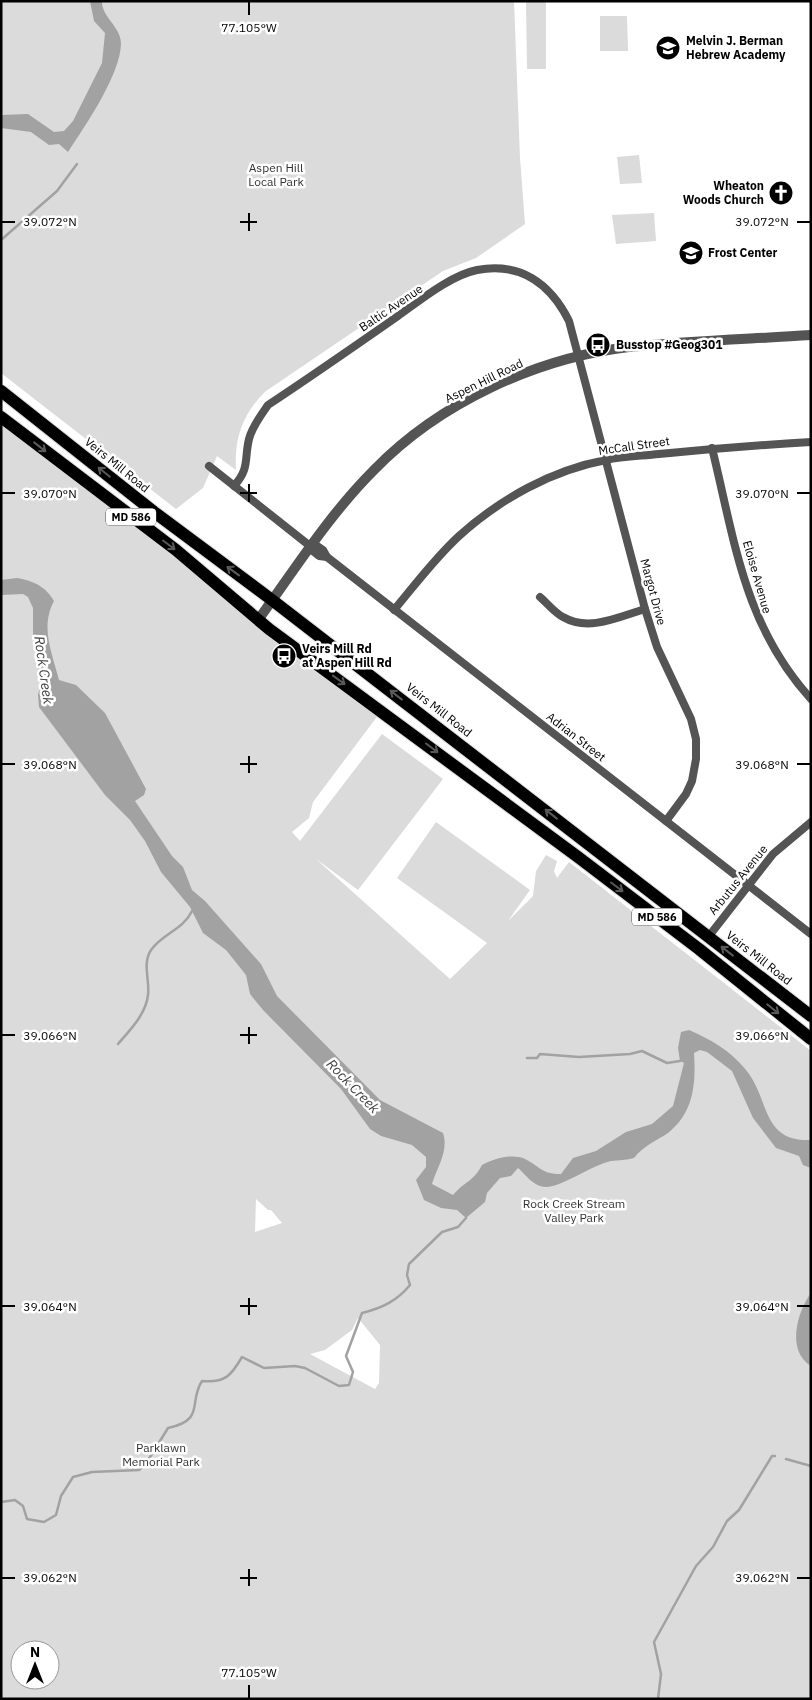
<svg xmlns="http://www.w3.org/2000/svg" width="812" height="1700" font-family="'IBM Plex Sans',sans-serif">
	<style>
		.green { fill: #dbdbdb; fill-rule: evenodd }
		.water { fill: #a2a2a2 }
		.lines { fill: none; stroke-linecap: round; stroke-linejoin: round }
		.stream { stroke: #a2a2a2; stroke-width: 2.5 }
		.primary-casing { stroke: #dbdbdb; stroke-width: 14 }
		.minor { stroke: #545454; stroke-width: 8 }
		.tertiary { stroke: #545454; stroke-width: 10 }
		.primary { stroke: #000; stroke-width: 12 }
		.oneway { stroke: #595959 }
		.ticks { fill: none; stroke: #000; stroke-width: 2 }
		.labels { text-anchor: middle; stroke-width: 5; stroke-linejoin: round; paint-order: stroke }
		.shield { fill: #fff; stroke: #4c4c4c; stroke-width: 1 }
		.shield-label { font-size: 11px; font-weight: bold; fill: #000 }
		.poi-label { font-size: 12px; font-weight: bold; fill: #000; stroke: #fff; text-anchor: start }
		.park-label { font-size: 12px; fill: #323232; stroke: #fff }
		.street-label { font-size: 12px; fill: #000; stroke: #fff }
		.water-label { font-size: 14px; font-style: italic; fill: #434343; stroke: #fff }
		.ticks-label { font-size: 12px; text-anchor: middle; fill: #000; stroke: #fff; stroke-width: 5; stroke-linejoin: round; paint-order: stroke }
	</style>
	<rect width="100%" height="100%" fill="#fff"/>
	<g class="green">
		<path d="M1 1H514L520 158 525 224 476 258 443 271 266 391C243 413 234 438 236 470L217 456 203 488 176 509 1 373Z"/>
		<polygon points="526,1 546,1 546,69 527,69"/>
		<polygon points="600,16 627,16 628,51 600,51"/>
		<polygon points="639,155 642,183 620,184 617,157"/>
		<polygon points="654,213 656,241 616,244 612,215"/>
		<path d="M1 421 379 714 313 802 309 818 292 832 300 841 382 734 443 779 358 890 316 859 450 979 487 943 397 878 436 822 530 890 508 921 533 896 536 871 546 855 557 861 554 871 557 878 569 862 811 1051V1699H1ZM256 1199 268 1210H271L282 1223 255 1232ZM358 1318 380 1345 379 1383 375 1389 310 1354 325 1350 352 1330ZM20 1650H50V1680H20Z"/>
	</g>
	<g class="water">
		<path d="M90 1H102C101 16 121 27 121 43 121 74 85 126 68 152L59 144 49 145 31 132 1 128V115L28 114 54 132 64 131 73 121 102 63 105 33 94 21Z"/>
		<path d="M17 578C34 581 45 586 54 601 40 627 52 653 59 680L76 685 105 713 146 789 144 795 135 801 172 856 183 867 192 890 205 901 261 964 277 996 380 1100 443 1133C449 1151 437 1167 432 1184L453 1195C464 1182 474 1181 482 1165 493 1159 512 1153 525 1159 541 1167 541 1174 561 1174L573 1158 596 1151 626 1132 652 1124 673 1106 684 1063 680 1061 678 1048 681 1032 689 1030C710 1039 731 1051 746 1070 770 1099 761 1142 811 1140V1168L803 1165 799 1156 776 1148 753 1118 732 1071 707 1052 700 1050 694 1053C696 1083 694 1113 668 1133 656 1141 643 1146 634 1158 627 1160 619 1160 611 1161 592 1165 562 1187 546 1187 534 1187 526 1175 518 1168L511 1176 500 1178 487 1193 485 1202 466 1218 457 1210 441 1208 424 1200 416 1180 426 1167V1157L412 1145 381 1136 370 1129 341 1089 263 1010 250 994 246 975 226 950 203 933 190 907 161 872 145 841 130 820 105 795 39 707 38 694 42 685 33 642V608L28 597 23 594 1 595V580Z"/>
		<path d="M811 1293V1366C786 1351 797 1312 811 1293Z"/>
	</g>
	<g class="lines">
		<g class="stream">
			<polyline points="1,240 57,191 77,164"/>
			<path d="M118 1044C130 1030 146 1014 148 995 150 980 142 964 151 950 163 933 183 930 192 911"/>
			<polyline points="527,1058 537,1058 540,1054 579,1057 630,1054 642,1051 667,1063 680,1061"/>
			<polyline points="786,1459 811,1466"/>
			<path d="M1 1502 15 1500 23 1506 27 1519 44 1522 56 1515 61 1496 73 1477 92 1472 139 1470 147 1462 168 1428C206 1420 188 1402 202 1381 225 1383 231 1376 242 1357L264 1368 295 1366 305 1368 339 1386 349 1385 353 1372 346 1356 362 1313C382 1308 397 1301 410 1285L407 1275 409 1264 442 1232 458 1227 466 1218"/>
			<polyline points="658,1699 661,1674 654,1642 696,1566 713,1547 727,1521 739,1510 772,1456 775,1456"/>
		</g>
		<defs>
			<g id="primary">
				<polyline points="1,391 154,512 272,600 811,1016"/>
				<polyline points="1,417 176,550 269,629 578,857 699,949 811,1039"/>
			</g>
		</defs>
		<use href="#primary" class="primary-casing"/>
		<g class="minor">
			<path d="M712 448C735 542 744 625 811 699"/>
			<polyline points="209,466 310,546"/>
			<path d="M234 486C250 468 244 460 249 439 252 427 261 415 268 405 312 376 355 346 398 316 419 301 451 275 477 270 520 262 550 283 569 321L645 609 657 647 691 719 696 739V759L692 781 686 794 666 821"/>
			<polyline points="313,543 323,550 327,557"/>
			<polyline points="309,548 319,556 327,557 811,934"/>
			<path d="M540 597C547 603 555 613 563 617 589 632 618 617 645 609"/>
			<path d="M394 610C415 585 435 558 459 536 500 499 552 470 606 460 623 456 642 456 659 454 710 449 760 445 811 442"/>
			<polyline points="709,936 773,854 811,822"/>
		</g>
		<path class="tertiary" d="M258 620C295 569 329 515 374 470 439 403 536 358 629 347 689 341 750 339 811 335"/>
		<use href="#primary" class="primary"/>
	</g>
	<defs><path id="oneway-shaft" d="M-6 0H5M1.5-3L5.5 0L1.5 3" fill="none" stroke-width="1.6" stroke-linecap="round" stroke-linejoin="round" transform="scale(1.25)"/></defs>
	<g class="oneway">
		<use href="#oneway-shaft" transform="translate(40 447) rotate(38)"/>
		<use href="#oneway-shaft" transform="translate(104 472) rotate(-141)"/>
		<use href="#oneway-shaft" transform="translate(169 545) rotate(37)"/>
		<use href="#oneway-shaft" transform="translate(233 571) rotate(-144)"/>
		<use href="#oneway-shaft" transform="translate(339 680) rotate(36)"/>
		<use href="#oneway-shaft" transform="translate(396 695) rotate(-142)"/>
		<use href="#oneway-shaft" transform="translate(432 748) rotate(37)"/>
		<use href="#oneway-shaft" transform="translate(551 814) rotate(-142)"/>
		<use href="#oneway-shaft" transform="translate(617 887) rotate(37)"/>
		<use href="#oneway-shaft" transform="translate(727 951) rotate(-142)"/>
		<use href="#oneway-shaft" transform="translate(773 1009) rotate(39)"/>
	</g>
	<path class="ticks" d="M249 2V15M249 213V231M2 222H15M240 222H257M797 222H810M249 484V502M2 493H15M240 493H257M797 493H810M249 756V773M2 764H15M240 764H257M797 764H810M249 1027V1044M2 1035H15M240 1035H257M797 1035H810M249 1298V1315M2 1306H15M240 1306H257M797 1306H810M249 1569V1586M2 1578H15M240 1578H257M797 1578H810M249 1685V1698"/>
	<defs>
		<symbol id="school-disc" viewBox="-11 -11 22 22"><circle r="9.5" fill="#000" stroke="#fff"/><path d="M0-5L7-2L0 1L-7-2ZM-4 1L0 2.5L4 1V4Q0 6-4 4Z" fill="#fff"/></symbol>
		<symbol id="church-disc" viewBox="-11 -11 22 22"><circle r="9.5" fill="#000" stroke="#fff"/><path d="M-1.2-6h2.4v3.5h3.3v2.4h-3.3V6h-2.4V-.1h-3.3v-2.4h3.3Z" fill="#fff"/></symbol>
		<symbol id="bus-disc" viewBox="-11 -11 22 22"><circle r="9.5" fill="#000" stroke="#fff"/><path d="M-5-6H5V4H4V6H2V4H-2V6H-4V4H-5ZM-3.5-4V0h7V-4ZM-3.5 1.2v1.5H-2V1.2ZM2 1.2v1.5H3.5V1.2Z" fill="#fff"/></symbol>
	</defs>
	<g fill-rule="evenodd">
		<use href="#school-disc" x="654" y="34" width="28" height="28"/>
		<use href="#church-disc" x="767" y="179" width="28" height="28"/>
		<use href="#school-disc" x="677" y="239" width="28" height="28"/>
		<use href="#bus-disc" x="584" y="331" width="28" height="28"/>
		<use href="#bus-disc" x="270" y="642" width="28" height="28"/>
	</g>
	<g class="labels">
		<g class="shield">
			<rect x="106" y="508.5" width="50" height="17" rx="4"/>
			<rect x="632" y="908.5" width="50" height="17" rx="4"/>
		</g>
		<g class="shield-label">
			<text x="131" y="521">MD 586</text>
			<text x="657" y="921">MD 586</text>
		</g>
		<g class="poi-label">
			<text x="686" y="45">Melvin J. Berman<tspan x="686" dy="14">Hebrew Academy</tspan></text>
			<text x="764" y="190" text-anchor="end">Wheaton<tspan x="764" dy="14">Woods Church</tspan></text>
			<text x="708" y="257">Frost Center</text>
			<text x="616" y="349">Busstop #Geog301</text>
			<text x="302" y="653">Veirs Mill Rd<tspan x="302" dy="14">at Aspen Hill Rd</tspan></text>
		</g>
		<g class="park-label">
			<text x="276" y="172">Aspen Hill<tspan x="276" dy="14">Local Park</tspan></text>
			<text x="574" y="1208">Rock Creek Stream<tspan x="574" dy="14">Valley Park</tspan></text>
			<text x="161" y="1452">Parklawn<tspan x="161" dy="14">Memorial Park</tspan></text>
		</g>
		<g class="street-label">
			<text transform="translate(391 308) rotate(-34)" y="4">Baltic Avenue</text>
			<text transform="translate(484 381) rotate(-26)" y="4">Aspen Hill Road</text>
			<text transform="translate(634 446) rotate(-8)" y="4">McCall Street</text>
			<text transform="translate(117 465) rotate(39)" y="4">Veirs Mill Road</text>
			<text transform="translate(757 577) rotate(74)" y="4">Eloise Avenue</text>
			<text transform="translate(653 592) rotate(75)" y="4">Margot Drive</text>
			<text transform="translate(439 710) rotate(38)" y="4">Veirs Mill Road</text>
			<text transform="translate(576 737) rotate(38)" y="4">Adrian Street</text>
			<text transform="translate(738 880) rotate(-51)" y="4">Arbutus Avenue</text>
			<text transform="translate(759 958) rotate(38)" y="4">Veirs Mill Road</text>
		</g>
		<g class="water-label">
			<text transform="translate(44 670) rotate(82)" y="5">Rock Creek</text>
			<text transform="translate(353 1086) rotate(46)" y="5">Rock Creek</text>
		</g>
	</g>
	<g class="ticks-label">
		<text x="249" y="32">77.105°W</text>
		<text x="50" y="226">39.072°N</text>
		<text x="762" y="226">39.072°N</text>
		<text x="50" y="498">39.070°N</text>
		<text x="762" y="498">39.070°N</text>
		<text x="50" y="769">39.068°N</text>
		<text x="762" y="769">39.068°N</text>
		<text x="50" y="1040">39.066°N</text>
		<text x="762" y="1040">39.066°N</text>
		<text x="50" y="1311">39.064°N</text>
		<text x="762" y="1311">39.064°N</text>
		<text x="50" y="1582">39.062°N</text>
		<text x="762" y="1582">39.062°N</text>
		<text x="249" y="1677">77.105°W</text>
	</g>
	<rect width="812" height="1700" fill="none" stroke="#000000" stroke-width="5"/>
	<g transform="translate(35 1665)"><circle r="24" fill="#ffffff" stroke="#999999"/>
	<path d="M0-4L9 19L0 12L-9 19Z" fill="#000000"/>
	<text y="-8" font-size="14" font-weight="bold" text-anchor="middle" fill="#000000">N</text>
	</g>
</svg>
